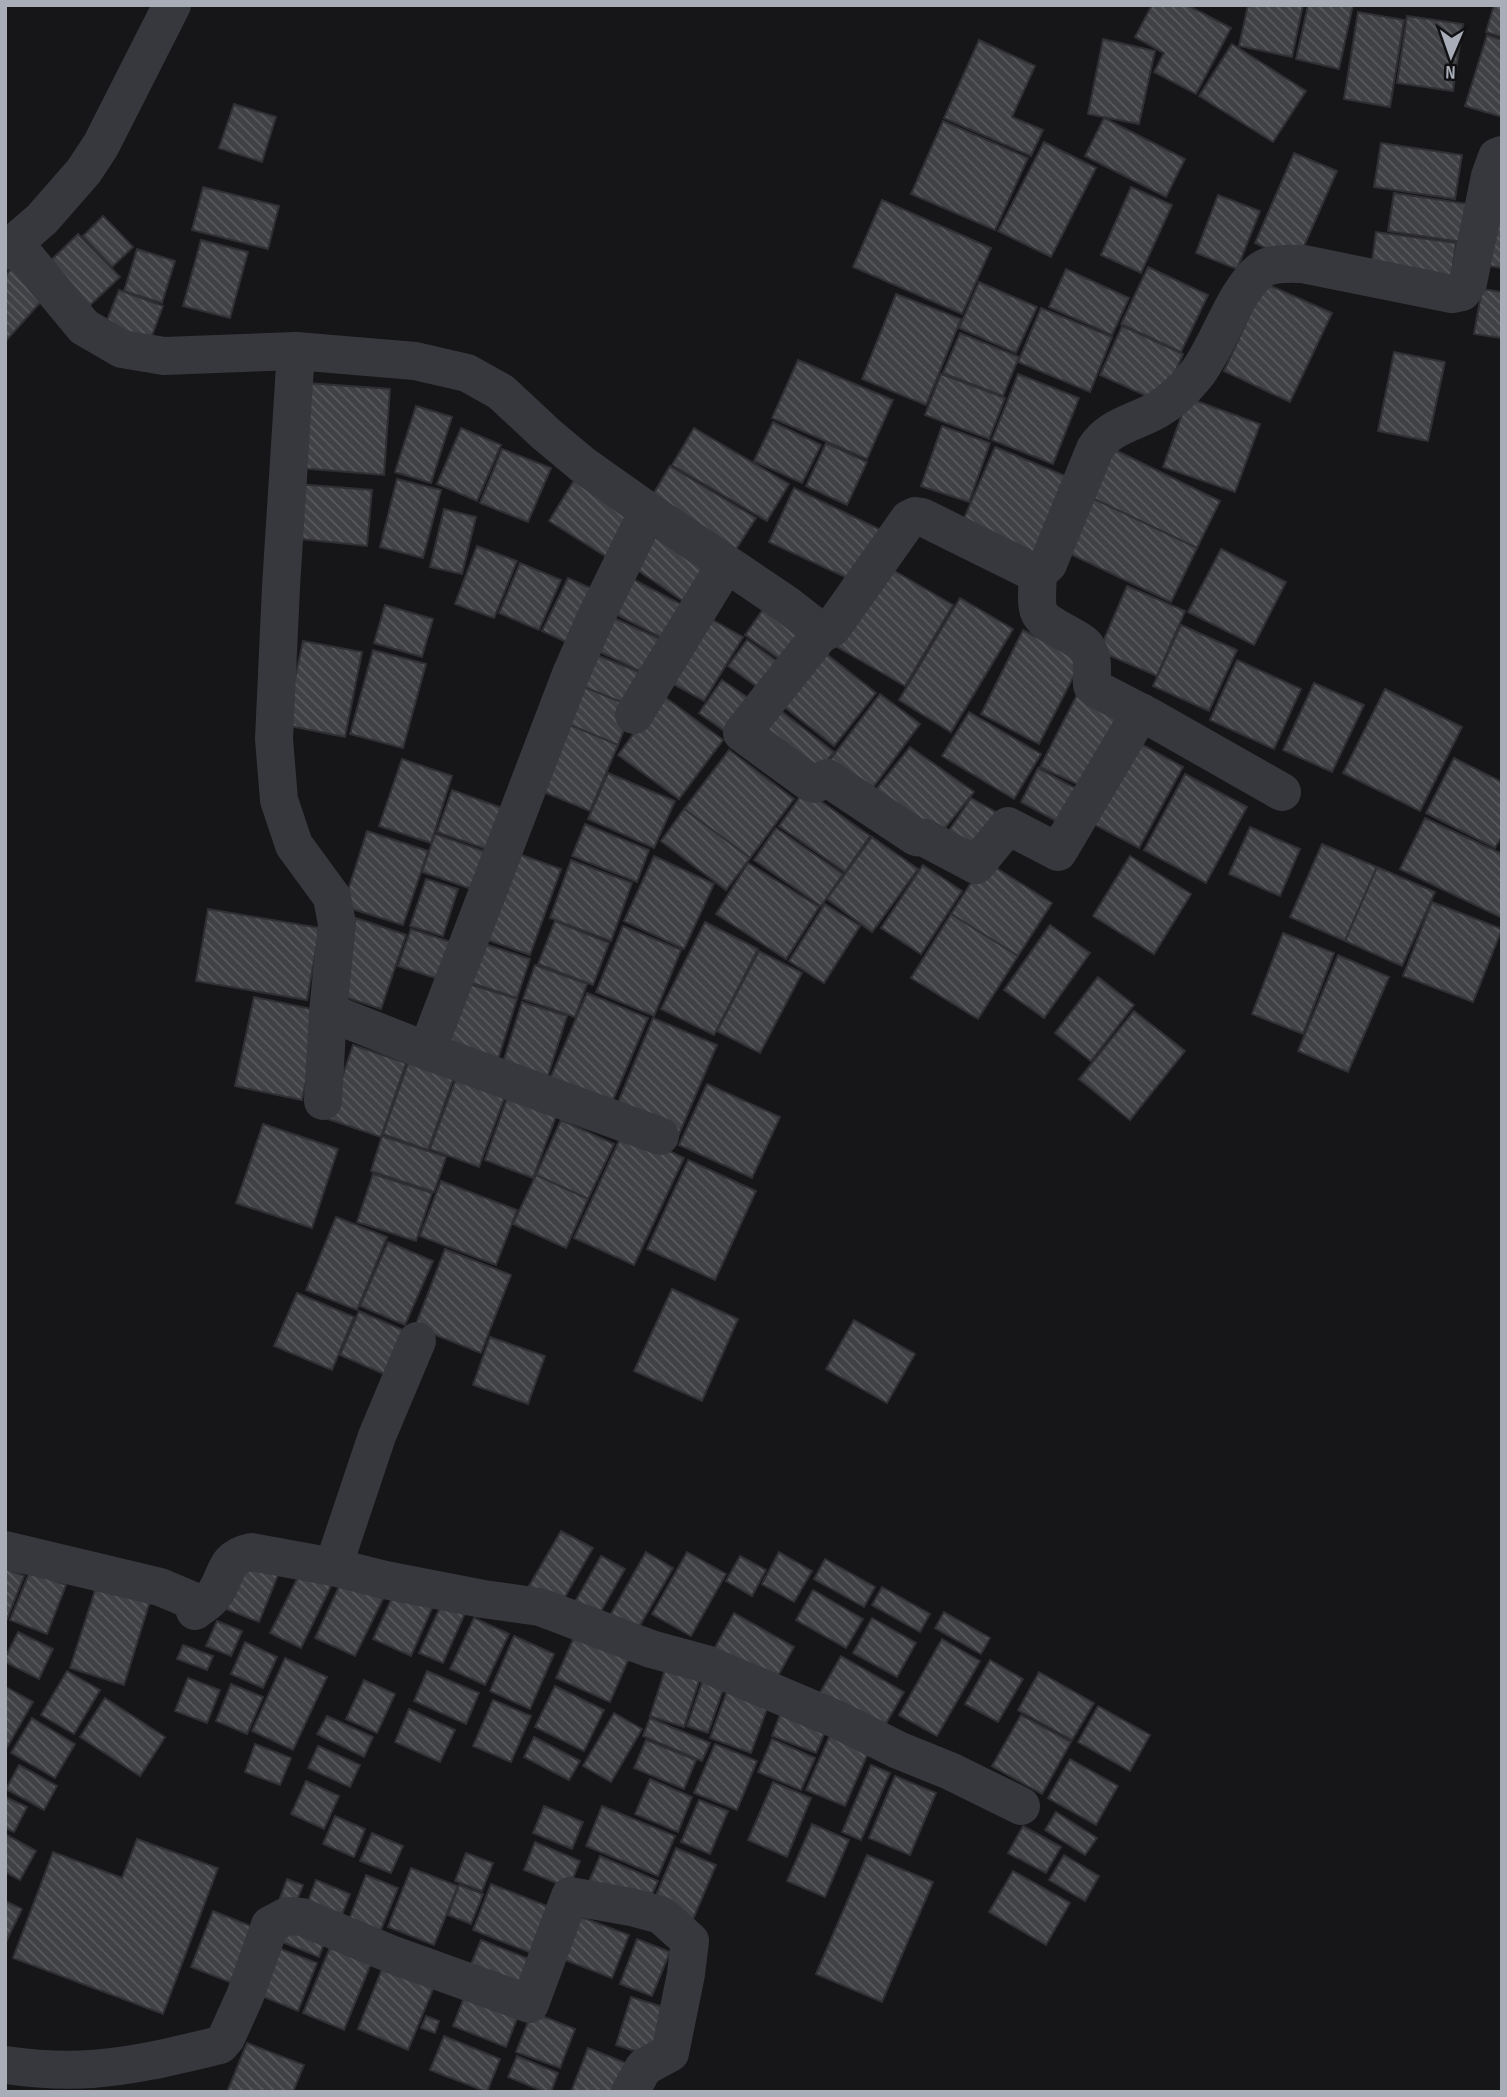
<svg xmlns="http://www.w3.org/2000/svg" width="1507" height="2097" font-family="'Sofia Sans Condensed',sans-serif">
	<style>
		.building { fill: url(#building-back-hatch); stroke: #303034; stroke-width: 2 }
		.lines { fill: none; stroke-linecap: round; stroke-linejoin: round }
		.minor { stroke: #37383d; stroke-width: 38 }
	</style>
	<defs>
		<pattern id="building-back-hatch" width="6" height="6" patternUnits="userSpaceOnUse" patternTransform="scale(1.75)"><rect width="6" height="6" fill="#404145"/><path d="M-1 5l2 2M0 0l6 6M5-1l2 2" fill="none" stroke="#595a5e"/></pattern>
	</defs>
	<rect width="100%" height="100%" fill="#161618"/>
	<g class="building">
		<polygon points="1152,5 1187,5 1231,28 1196,94 1154,72 1164,53 1135,37"/>
		<polygon points="1248,5 1303,5 1292,57 1239,46"/>
		<polygon points="1308,5 1353,5 1339,69 1296,59"/>
		<polygon points="1494,5 1502,5 1502,37 1486,32"/>
		<polygon points="1358,12 1404,20 1390,107 1344,99"/>
		<polygon points="1407,16 1463,24 1453,91 1397,83"/>
		<polygon points="1487,35 1502,40 1502,117 1465,106"/>
		<polygon points="1103,39 1155,51 1139,124 1088,114"/>
		<polygon points="979,40 1035,66 1012,117 1043,130 1031,156 944,118"/>
		<polygon points="1232,44 1306,91 1273,142 1199,96"/>
		<polygon points="234,104 276,117 262,162 219,148"/>
		<polygon points="1104,118 1185,159 1166,197 1085,156"/>
		<polygon points="943,121 1028,158 995,230 911,194"/>
		<polygon points="1044,142 1096,168 1051,257 998,231"/>
		<polygon points="1381,143 1462,155 1455,199 1374,187"/>
		<polygon points="1294,153 1337,171 1297,262 1255,243"/>
		<polygon points="1502,179 1502,268 1483,265"/>
		<polygon points="203,187 279,206 268,249 192,230"/>
		<polygon points="1131,187 1172,205 1141,273 1101,255"/>
		<polygon points="1394,193 1468,204 1462,242 1388,231"/>
		<polygon points="1218,195 1260,211 1237,269 1196,253"/>
		<polygon points="882,200 991,248 962,314 853,267"/>
		<polygon points="103,216 133,247 112,267 83,236"/>
		<polygon points="1376,232 1456,243 1450,287 1370,276"/>
		<polygon points="78,234 120,277 87,308 46,265"/>
		<polygon points="201,240 248,252 230,318 183,306"/>
		<polygon points="137,249 175,261 162,303 124,291"/>
		<polygon points="13,267 46,296 5,342 5,276"/>
		<polygon points="1148,267 1208,295 1181,352 1121,324"/>
		<polygon points="1066,269 1129,298 1112,335 1049,307"/>
		<polygon points="979,282 1037,307 1016,353 959,328"/>
		<polygon points="1264,283 1332,313 1290,402 1224,371"/>
		<polygon points="1482,289 1502,292 1502,338 1474,334"/>
		<polygon points="119,290 163,306 147,349 102,333"/>
		<polygon points="896,294 961,319 926,405 862,379"/>
		<polygon points="1041,308 1112,337 1090,392 1018,362"/>
		<polygon points="1122,326 1183,354 1162,403 1100,375"/>
		<polygon points="960,333 1019,357 1003,396 943,373"/>
		<polygon points="1394,352 1445,362 1428,441 1378,431"/>
		<polygon points="798,360 893,400 867,459 772,418"/>
		<polygon points="941,374 1005,398 989,439 925,415"/>
		<polygon points="1018,374 1079,398 1053,464 992,440"/>
		<polygon points="307,383 390,389 384,475 300,468"/>
		<polygon points="1188,398 1260,424 1235,492 1163,467"/>
		<polygon points="416,406 452,417 431,483 395,472"/>
		<polygon points="773,422 821,445 802,483 754,461"/>
		<polygon points="942,426 990,443 969,502 921,486"/>
		<polygon points="461,428 501,445 477,501 437,484"/>
		<polygon points="694,428 789,484 767,521 672,465"/>
		<polygon points="826,443 867,462 847,505 806,486"/>
		<polygon points="995,447 1068,477 1031,563 958,532"/>
		<polygon points="502,449 551,468 528,522 480,503"/>
		<polygon points="1113,449 1220,501 1197,548 1090,497"/>
		<polygon points="670,466 756,518 733,554 648,503"/>
		<polygon points="397,479 441,490 423,558 380,547"/>
		<polygon points="575,479 636,517 610,559 549,521"/>
		<polygon points="297,484 372,490 367,546 292,538"/>
		<polygon points="794,488 881,530 856,582 769,542"/>
		<polygon points="1090,497 1197,548 1171,602 1064,551"/>
		<polygon points="444,509 476,517 462,574 430,567"/>
		<polygon points="660,530 717,570 692,607 633,567"/>
		<polygon points="477,546 517,561 494,618 455,604"/>
		<polygon points="1221,549 1286,582 1254,645 1188,612"/>
		<polygon points="520,563 561,580 539,630 499,613"/>
		<polygon points="886,566 953,605 905,686 837,647"/>
		<polygon points="623,574 688,608 670,642 604,608"/>
		<polygon points="568,578 601,593 575,646 542,631"/>
		<polygon points="1127,586 1185,611 1157,676 1099,651"/>
		<polygon points="960,598 1013,629 951,732 899,700"/>
		<polygon points="769,601 815,633 791,667 745,635"/>
		<polygon points="385,605 433,619 422,657 374,643"/>
		<polygon points="603,613 671,644 655,678 587,646"/>
		<polygon points="702,614 743,637 704,701 662,678"/>
		<polygon points="1181,625 1237,650 1209,711 1153,686"/>
		<polygon points="1023,630 1082,660 1039,744 981,714"/>
		<polygon points="747,640 788,669 769,695 728,666"/>
		<polygon points="303,641 362,652 345,737 285,725"/>
		<polygon points="819,648 876,693 834,746 777,701"/>
		<polygon points="373,650 426,664 403,748 350,734"/>
		<polygon points="592,653 646,675 633,707 579,685"/>
		<polygon points="1237,660 1301,689 1274,749 1210,720"/>
		<polygon points="722,680 757,704 733,737 699,713"/>
		<polygon points="1314,683 1364,705 1332,772 1283,750"/>
		<polygon points="579,685 633,707 618,745 563,722"/>
		<polygon points="1080,689 1129,711 1088,789 1040,767"/>
		<polygon points="1385,689 1462,727 1420,811 1343,773"/>
		<polygon points="880,694 920,724 871,790 830,760"/>
		<polygon points="662,695 723,740 679,799 618,755"/>
		<polygon points="772,704 834,752 812,779 750,732"/>
		<polygon points="969,712 1041,754 1014,799 942,756"/>
		<polygon points="563,722 618,745 590,811 536,789"/>
		<polygon points="1130,738 1183,767 1139,848 1086,820"/>
		<polygon points="910,747 974,792 937,838 874,792"/>
		<polygon points="729,750 794,799 750,858 684,809"/>
		<polygon points="1454,758 1502,782 1502,836 1495,848 1426,813"/>
		<polygon points="402,759 452,776 431,843 379,826"/>
		<polygon points="1038,768 1082,792 1065,826 1021,802"/>
		<polygon points="608,773 675,801 654,848 588,819"/>
		<polygon points="1185,774 1247,807 1206,883 1144,850"/>
		<polygon points="452,790 513,812 498,853 437,832"/>
		<polygon points="805,790 870,836 845,872 779,826"/>
		<polygon points="971,798 1005,817 976,862 942,841"/>
		<polygon points="684,809 750,858 726,890 661,841"/>
		<polygon points="1425,818 1502,854 1502,918 1400,869"/>
		<polygon points="585,824 649,850 637,882 572,856"/>
		<polygon points="1250,827 1300,849 1280,896 1229,874"/>
		<polygon points="776,828 843,874 821,906 754,860"/>
		<polygon points="367,831 428,851 403,925 343,906"/>
		<polygon points="435,834 495,855 483,893 422,872"/>
		<polygon points="872,837 918,869 872,932 827,899"/>
		<polygon points="1322,844 1377,867 1345,941 1290,917"/>
		<polygon points="505,849 561,869 530,955 474,935"/>
		<polygon points="654,856 714,884 684,949 624,921"/>
		<polygon points="1130,856 1191,894 1154,954 1093,916"/>
		<polygon points="571,860 632,883 611,941 550,918"/>
		<polygon points="985,861 1052,903 1018,956 951,914"/>
		<polygon points="748,863 819,907 786,959 716,914"/>
		<polygon points="923,865 962,891 921,954 881,928"/>
		<polygon points="1377,867 1435,892 1402,966 1345,941"/>
		<polygon points="426,879 458,889 443,936 410,926"/>
		<polygon points="1432,902 1502,929 1473,1002 1403,976"/>
		<polygon points="825,904 860,926 824,983 789,961"/>
		<polygon points="208,909 320,928 307,1000 196,981"/>
		<polygon points="951,914 1018,956 978,1019 911,978"/>
		<polygon points="356,918 406,935 381,1009 331,992"/>
		<polygon points="555,921 609,943 593,985 538,964"/>
		<polygon points="705,922 758,949 714,1035 661,1009"/>
		<polygon points="1050,925 1090,953 1044,1018 1004,990"/>
		<polygon points="623,926 681,950 654,1016 596,992"/>
		<polygon points="411,929 463,946 451,983 398,966"/>
		<polygon points="1283,933 1334,953 1303,1034 1252,1014"/>
		<polygon points="473,940 530,959 517,998 460,979"/>
		<polygon points="759,951 802,973 760,1053 717,1031"/>
		<polygon points="1338,955 1389,977 1348,1072 1298,1051"/>
		<polygon points="535,965 587,984 575,1017 523,999"/>
		<polygon points="1098,977 1134,1005 1091,1061 1055,1033"/>
		<polygon points="459,981 517,999 495,1069 437,1051"/>
		<polygon points="587,993 648,1018 607,1114 546,1088"/>
		<polygon points="254,997 321,1011 302,1100 235,1086"/>
		<polygon points="522,1002 567,1016 544,1088 499,1075"/>
		<polygon points="1134,1011 1185,1051 1130,1120 1079,1079"/>
		<polygon points="653,1018 717,1045 677,1139 614,1112"/>
		<polygon points="353,1045 406,1063 381,1137 328,1119"/>
		<polygon points="410,1058 455,1074 428,1150 383,1134"/>
		<polygon points="456,1079 505,1096 479,1167 430,1149"/>
		<polygon points="707,1084 780,1117 752,1178 679,1145"/>
		<polygon points="509,1093 558,1111 533,1178 485,1160"/>
		<polygon points="561,1120 614,1144 588,1199 536,1175"/>
		<polygon points="263,1124 338,1149 312,1228 236,1203"/>
		<polygon points="624,1130 684,1158 634,1265 574,1238"/>
		<polygon points="382,1136 446,1157 434,1192 371,1171"/>
		<polygon points="688,1160 756,1191 715,1280 647,1249"/>
		<polygon points="373,1174 432,1193 416,1241 357,1222"/>
		<polygon points="536,1175 588,1199 566,1248 513,1224"/>
		<polygon points="441,1181 517,1210 496,1265 420,1236"/>
		<polygon points="336,1217 387,1237 357,1310 306,1290"/>
		<polygon points="388,1242 433,1261 405,1325 360,1306"/>
		<polygon points="445,1249 511,1275 481,1353 415,1327"/>
		<polygon points="672,1289 738,1319 702,1401 634,1371"/>
		<polygon points="297,1293 354,1317 332,1370 274,1346"/>
		<polygon points="359,1311 412,1334 393,1378 340,1355"/>
		<polygon points="854,1320 915,1354 887,1403 826,1369"/>
		<polygon points="490,1337 545,1356 528,1404 473,1385"/>
		<polygon points="561,1531 593,1548 561,1604 529,1586"/>
		<polygon points="646,1552 673,1568 635,1634 608,1619"/>
		<polygon points="687,1552 726,1574 691,1636 652,1614"/>
		<polygon points="779,1552 812,1571 794,1602 762,1584"/>
		<polygon points="601,1556 625,1569 596,1620 572,1607"/>
		<polygon points="740,1556 766,1570 752,1596 726,1581"/>
		<polygon points="825,1559 875,1587 864,1607 814,1579"/>
		<polygon points="246,1561 278,1575 259,1622 226,1609"/>
		<polygon points="5,1568 24,1576 7,1619 5,1618"/>
		<polygon points="302,1569 332,1584 301,1648 270,1633"/>
		<polygon points="30,1571 66,1585 47,1634 10,1620"/>
		<polygon points="342,1580 383,1599 355,1656 315,1638"/>
		<polygon points="98,1581 151,1598 124,1685 70,1668"/>
		<polygon points="882,1587 930,1614 920,1632 872,1605"/>
		<polygon points="396,1589 433,1606 411,1656 373,1639"/>
		<polygon points="813,1590 863,1619 846,1648 796,1620"/>
		<polygon points="442,1603 465,1613 443,1663 419,1653"/>
		<polygon points="944,1612 990,1638 981,1654 935,1628"/>
		<polygon points="734,1613 794,1647 773,1685 713,1651"/>
		<polygon points="474,1618 509,1634 485,1685 450,1669"/>
		<polygon points="872,1618 916,1643 897,1677 853,1653"/>
		<polygon points="217,1621 242,1631 231,1656 206,1646"/>
		<polygon points="18,1632 53,1649 39,1679 5,1662 5,1658"/>
		<polygon points="575,1635 629,1658 610,1702 556,1678"/>
		<polygon points="514,1636 554,1654 530,1709 490,1691"/>
		<polygon points="942,1639 980,1661 937,1736 899,1715"/>
		<polygon points="245,1642 277,1657 263,1688 231,1674"/>
		<polygon points="183,1645 213,1656 207,1670 177,1659"/>
		<polygon points="841,1656 904,1692 880,1734 817,1698"/>
		<polygon points="285,1658 327,1677 293,1750 252,1731"/>
		<polygon points="990,1660 1023,1679 998,1722 965,1704"/>
		<polygon points="666,1667 700,1678 684,1727 650,1716"/>
		<polygon points="67,1671 100,1690 74,1734 41,1715"/>
		<polygon points="427,1671 479,1693 466,1724 414,1701"/>
		<polygon points="706,1671 727,1678 708,1733 687,1726"/>
		<polygon points="1039,1672 1094,1703 1072,1740 1018,1710"/>
		<polygon points="188,1678 220,1690 207,1723 175,1711"/>
		<polygon points="364,1680 395,1694 377,1733 346,1719"/>
		<polygon points="731,1680 772,1695 751,1753 710,1738"/>
		<polygon points="231,1684 263,1697 247,1734 216,1721"/>
		<polygon points="555,1686 604,1710 584,1751 535,1727"/>
		<polygon points="6,1687 33,1702 5,1751 5,1689"/>
		<polygon points="105,1698 165,1737 140,1776 80,1737"/>
		<polygon points="493,1700 531,1716 511,1762 473,1746"/>
		<polygon points="784,1704 829,1722 816,1753 772,1736"/>
		<polygon points="1098,1706 1150,1735 1130,1771 1078,1742"/>
		<polygon points="409,1709 455,1730 440,1762 395,1742"/>
		<polygon points="614,1713 642,1729 611,1782 583,1766"/>
		<polygon points="1021,1715 1071,1742 1042,1794 992,1766"/>
		<polygon points="327,1716 373,1737 364,1757 317,1734"/>
		<polygon points="32,1718 75,1744 55,1778 11,1753"/>
		<polygon points="650,1718 710,1743 702,1761 643,1736"/>
		<polygon points="833,1728 872,1744 845,1806 806,1790"/>
		<polygon points="534,1737 580,1761 569,1780 524,1757"/>
		<polygon points="772,1739 815,1758 801,1790 758,1772"/>
		<polygon points="646,1740 696,1760 684,1789 634,1768"/>
		<polygon points="255,1744 291,1758 280,1785 245,1772"/>
		<polygon points="715,1744 757,1761 737,1810 694,1793"/>
		<polygon points="318,1746 360,1765 350,1787 308,1768"/>
		<polygon points="1070,1759 1118,1786 1096,1825 1048,1798"/>
		<polygon points="19,1765 57,1786 44,1810 6,1789"/>
		<polygon points="871,1765 890,1773 861,1840 842,1832"/>
		<polygon points="895,1776 936,1793 910,1855 869,1838"/>
		<polygon points="650,1779 692,1797 678,1832 635,1814"/>
		<polygon points="306,1781 339,1796 324,1829 291,1814"/>
		<polygon points="773,1782 811,1798 787,1857 748,1840"/>
		<polygon points="5,1797 27,1807 14,1832 5,1828"/>
		<polygon points="699,1800 728,1811 710,1854 681,1842"/>
		<polygon points="544,1806 583,1822 572,1849 533,1833"/>
		<polygon points="602,1806 675,1836 658,1876 586,1846"/>
		<polygon points="1056,1812 1097,1838 1085,1855 1045,1830"/>
		<polygon points="335,1816 365,1829 354,1857 323,1844"/>
		<polygon points="812,1824 849,1840 825,1897 787,1881"/>
		<polygon points="1023,1826 1061,1847 1046,1873 1008,1853"/>
		<polygon points="372,1833 403,1846 391,1873 360,1861"/>
		<polygon points="5,1834 36,1851 20,1880 5,1872"/>
		<polygon points="137,1839 218,1868 163,2014 13,1958 53,1852 122,1878"/>
		<polygon points="535,1842 580,1861 569,1888 524,1870"/>
		<polygon points="676,1848 716,1865 691,1924 651,1907"/>
		<polygon points="466,1853 493,1863 482,1891 455,1881"/>
		<polygon points="867,1855 933,1882 882,2002 816,1974"/>
		<polygon points="1064,1855 1099,1876 1085,1901 1049,1880"/>
		<polygon points="600,1856 658,1881 646,1908 588,1884"/>
		<polygon points="411,1868 458,1886 434,1945 388,1927"/>
		<polygon points="1013,1871 1070,1903 1046,1945 989,1912"/>
		<polygon points="366,1875 398,1888 378,1937 347,1925"/>
		<polygon points="287,1879 303,1885 296,1903 280,1898"/>
		<polygon points="316,1880 350,1894 340,1920 306,1907"/>
		<polygon points="491,1884 557,1910 539,1956 473,1930"/>
		<polygon points="459,1885 483,1894 471,1924 448,1915"/>
		<polygon points="5,1901 22,1909 5,1944"/>
		<polygon points="213,1911 263,1931 240,1986 191,1967"/>
		<polygon points="573,1914 629,1935 612,1978 557,1957"/>
		<polygon points="284,1921 326,1938 319,1957 277,1940"/>
		<polygon points="637,1939 670,1952 652,1996 620,1984"/>
		<polygon points="481,1940 539,1963 525,1997 467,1974"/>
		<polygon points="268,1944 317,1963 298,2011 249,1991"/>
		<polygon points="331,1945 372,1961 344,2030 303,2013"/>
		<polygon points="384,1964 435,1984 408,2050 358,2029"/>
		<polygon points="467,1990 520,2011 506,2047 453,2026"/>
		<polygon points="631,1997 666,2008 651,2056 616,2045"/>
		<polygon points="532,2012 575,2029 560,2068 516,2052"/>
		<polygon points="426,2016 439,2021 435,2033 421,2028"/>
		<polygon points="444,2036 500,2059 487,2092 430,2070"/>
		<polygon points="247,2043 304,2065 293,2092 227,2092"/>
		<polygon points="588,2048 631,2065 620,2092 571,2092"/>
		<polygon points="517,2056 558,2073 551,2092 545,2092 508,2077"/>
	</g>
	<g class="lines">
		<g class="minor">
			<path d="M15 244 84 327 122 349 164 356 296 351 415 361 467 373 501 392 546 434 583 465 648 511 786 604 822 632 827 631 832 628 909 519 915 516 922 517 1031 571C1039 572 1042 570 1048 564L1095 449C1109 426 1134 423 1157 410 1171 402 1186 387 1196 375 1218 347 1234 291 1261 270 1273 262 1290 264 1303 264L1452 294 1462 292 1468 283 1490 176 1497 157 1502 155"/>
			<polyline points="5,251 42,219 84,171 101,145 172,5"/>
			<polyline points="296,351 281,587 274,739 279,800 294,845 332,897 337,924 328,1012 323,1101"/>
			<path d="M1038 572C1036 618 1033 615 1073 637 1080 641 1086 644 1089 652 1094 661 1091 674 1092 685L1098 690 1150 717 1282 792"/>
			<polyline points="822,632 742,733 809,782 815,784 827,778 916,837 925,838 976,865 1008,826 1058,852 1141,712"/>
			<polyline points="634,715 726,564"/>
			<polyline points="328,1012 427,1051 660,1136"/>
			<polyline points="427,1051 571,674 595,619 648,511"/>
			<path d="M5 1550 160 1587 191 1600 195 1611C201 1606 209 1602 213 1596 228 1577 222 1558 251 1552L333 1567 385 1580 483 1599 540 1607 651 1649 706 1664 838 1720 898 1750 950 1771 1021 1806"/>
			<polyline points="333,1567 377,1436 417,1341"/>
			<path d="M5 2065C34 2069 63 2071 92 2069 136 2066 178 2055 220 2045L226 2038 245 1996 270 1925 287 1916 302 1917 393 1955 530 2004 570 1896 631 1907 661 1915 690 1941 686 1974 670 2053 644 2067 630 2092"/>
		</g>
	</g>
	<rect width="1507" height="2097" fill="none" stroke="#a8adb8" stroke-width="14"/>
	<g transform="translate(1451 56) rotate(182)" stroke="#111113" stroke-width="5" paint-order="stroke">
	<path d="M0-5L12 26L0 18L-12 26Z" fill="#a8adb8"/>
	<text y="-10" font-size="19" font-weight="bold" text-anchor="middle" fill="#a8adb8">N</text>
	</g>
</svg>
